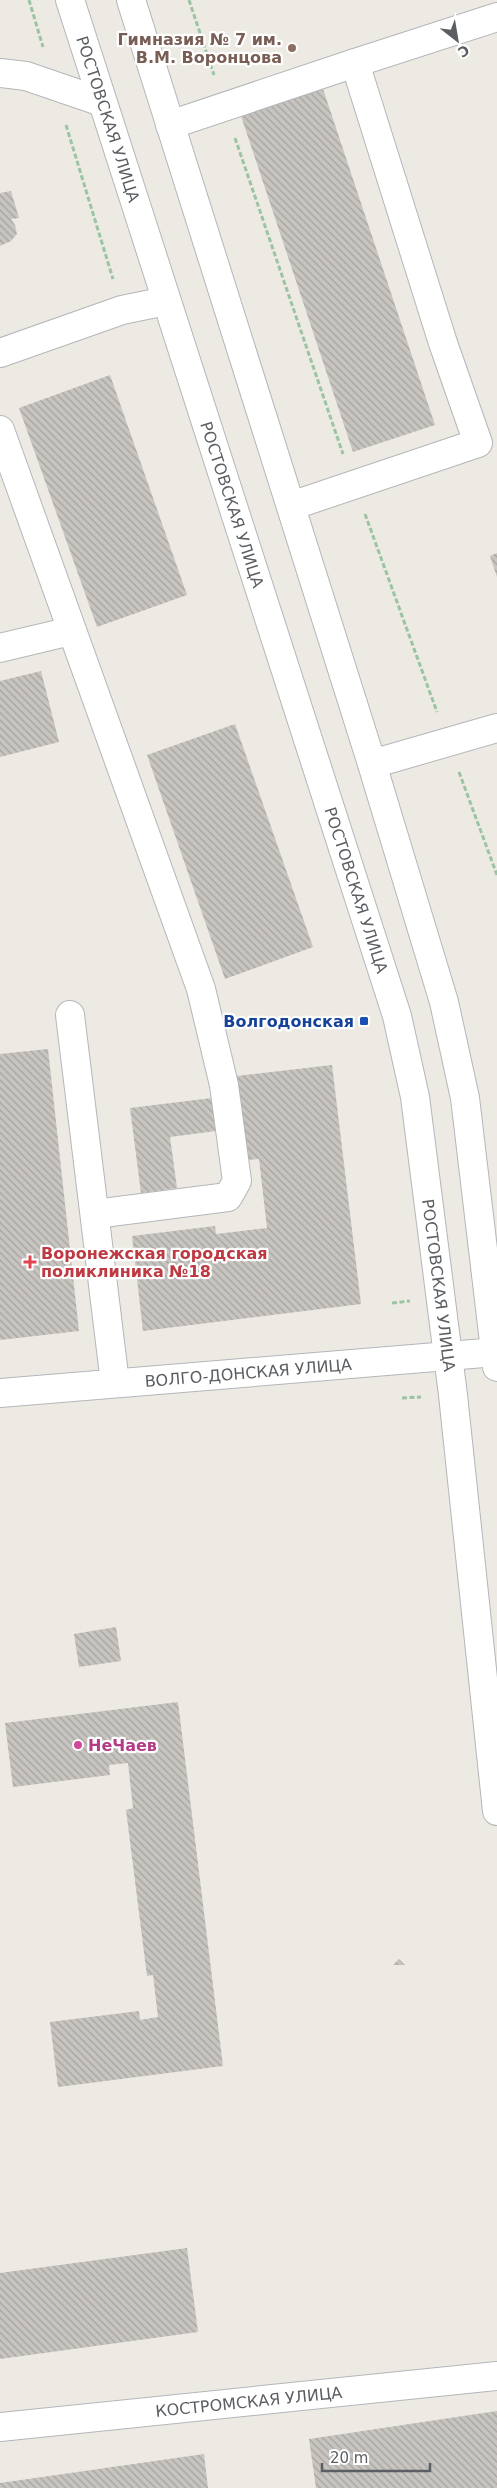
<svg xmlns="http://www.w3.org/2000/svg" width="497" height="2488" font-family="'DejaVu Sans',sans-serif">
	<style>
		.building { fill: url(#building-back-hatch) }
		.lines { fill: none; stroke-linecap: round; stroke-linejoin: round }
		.minor-casing { stroke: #b4b6ba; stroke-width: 30 }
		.path { stroke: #9bc4a4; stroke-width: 3; stroke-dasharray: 5 2.5; stroke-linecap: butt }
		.minor { stroke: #fff; stroke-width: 28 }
		.education-dot { fill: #8d6e63; stroke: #fff; stroke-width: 2 }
		.transit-dot { fill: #1a4fb4; stroke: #fff; stroke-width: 2 }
		.health-dot { fill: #e0444e; stroke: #fff; stroke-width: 2 }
		.hotel-dot { fill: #d1479c; stroke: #fff; stroke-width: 2 }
		.labels { text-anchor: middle; stroke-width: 4.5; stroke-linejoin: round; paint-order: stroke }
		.education-label { font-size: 16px; font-weight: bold; fill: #785e54; stroke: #fff; text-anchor: end }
		.street-label { font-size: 16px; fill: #5b5f63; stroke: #fff }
		.transit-label { font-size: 16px; font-weight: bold; fill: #164399; stroke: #fff; text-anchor: end }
		.health-label { font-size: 16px; font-weight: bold; fill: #be3a42; stroke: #fff; text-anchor: start }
		.hotel-label { font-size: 16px; font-weight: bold; fill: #b23c85; stroke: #fff; text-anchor: start }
	</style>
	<defs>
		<pattern id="building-back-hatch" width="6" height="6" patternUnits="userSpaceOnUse" patternTransform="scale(1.25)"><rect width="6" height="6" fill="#c8c5c0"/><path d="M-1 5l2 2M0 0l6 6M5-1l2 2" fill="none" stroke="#a5a3a0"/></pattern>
	</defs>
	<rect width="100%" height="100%" fill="#edeae3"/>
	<g class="building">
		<polygon points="323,89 435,425 353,452 241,116"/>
		<polygon points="11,191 19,218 11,219 15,225 17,234 11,241 0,246 0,193"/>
		<polygon points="110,375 187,595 97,627 19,408"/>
		<polygon points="497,553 497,577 490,556"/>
		<polygon points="41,671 59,742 0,757 0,681"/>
		<polygon points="235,724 313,947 225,979 147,755"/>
		<polygon points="48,1049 79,1331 0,1340 0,1054"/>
		<polygon points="332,1065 361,1304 143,1331 132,1236 215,1226 216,1234 267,1228 259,1159 247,1160 237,1076"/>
		<polygon points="212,1098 216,1131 170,1137 177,1188 141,1193 130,1108"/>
		<polygon points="116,1627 121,1661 79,1667 74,1634"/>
		<polygon points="178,1702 223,2066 58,2087 50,2022 139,2011 140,2020 158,2017 153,1975 147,1976 126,1810 133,1808 128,1763 109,1765 110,1775 13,1787 5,1723"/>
		<polygon points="399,1959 405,1965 393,1965"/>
		<polygon points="187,2248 198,2332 0,2359 0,2273"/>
		<polygon points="497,2411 497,2488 316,2488 309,2439"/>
		<polygon points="204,2454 208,2488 0,2488 0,2483"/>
	</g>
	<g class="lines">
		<defs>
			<g id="minor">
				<path id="s1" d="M70 0 397 1016 415 1097 453 1395 497 1811"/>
				<polyline points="131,0 372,764 444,1002 465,1098 497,1367"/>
				<polyline points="355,63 497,17"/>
				<polyline points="0,73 26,76 102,102"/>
				<polyline points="170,125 355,63 443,343 478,443 291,506"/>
				<polyline points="0,353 122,310 166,301"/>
				<polyline points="0,430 201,989 224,1085 237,1181 228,1197 95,1214"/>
				<polyline points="0,648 71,631"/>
				<polyline points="372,764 497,728"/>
				<polyline points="70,1015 115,1383"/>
				<path id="s2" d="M0 1393 497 1352"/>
				<path id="s3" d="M0 2427 497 2376"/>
			</g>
		</defs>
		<use href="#minor" class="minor-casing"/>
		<g class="path">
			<polyline points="29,0 43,47"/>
			<polyline points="189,0 214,75"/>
			<polyline points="66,125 113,279"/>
			<polyline points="235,138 343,454"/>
			<polyline points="365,514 437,712"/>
			<polyline points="459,772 497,875"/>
			<polyline points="392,1303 410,1301"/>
			<polyline points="402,1398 421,1397"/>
		</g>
		<use href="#minor" class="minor"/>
	</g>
	<circle class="education-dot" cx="292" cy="48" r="5"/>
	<rect class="transit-dot" x="359" y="1016" width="10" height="10" rx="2.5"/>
	<path class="health-dot" d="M27.5 1254.5h5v5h5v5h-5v5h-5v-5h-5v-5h5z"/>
	<circle class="hotel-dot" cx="78" cy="1745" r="5"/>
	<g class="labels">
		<g class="education-label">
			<text x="282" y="45">Гимназия № 7 им.<tspan x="282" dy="18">В.М. Воронцова</tspan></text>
		</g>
		<g class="street-label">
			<text dy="6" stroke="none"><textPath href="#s1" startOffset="125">РОСТОВСКАЯ УЛИЦА</textPath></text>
			<text dy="6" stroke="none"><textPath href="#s1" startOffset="530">РОСТОВСКАЯ УЛИЦА</textPath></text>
			<text dy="6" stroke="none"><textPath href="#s1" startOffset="935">РОСТОВСКАЯ УЛИЦА</textPath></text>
			<text dy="6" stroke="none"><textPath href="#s1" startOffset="1340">РОСТОВСКАЯ УЛИЦА</textPath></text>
			<text dy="6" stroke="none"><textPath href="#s2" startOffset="249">ВОЛГО-ДОНСКАЯ УЛИЦА</textPath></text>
			<text dy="6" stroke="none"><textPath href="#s3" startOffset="250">КОСТРОМСКАЯ УЛИЦА</textPath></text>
		</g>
		<g class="transit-label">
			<text x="354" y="1027">Волгодонская</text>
		</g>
		<g class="health-label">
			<text x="41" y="1259">Воронежская городская<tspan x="41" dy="18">поликлиника №18</tspan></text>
		</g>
		<g class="hotel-label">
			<text x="88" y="1751">НеЧаев</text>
		</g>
	</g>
	<g transform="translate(457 40) rotate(149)" stroke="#ffffff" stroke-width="4" paint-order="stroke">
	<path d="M0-4L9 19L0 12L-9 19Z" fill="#5b5f63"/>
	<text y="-8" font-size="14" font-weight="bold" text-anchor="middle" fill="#5b5f63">С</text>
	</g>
	<path d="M322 2463v8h108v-8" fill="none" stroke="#5b5f63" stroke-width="2.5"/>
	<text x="330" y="2463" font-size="15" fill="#5b5f63" stroke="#ffffff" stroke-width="4" paint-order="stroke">20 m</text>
</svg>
